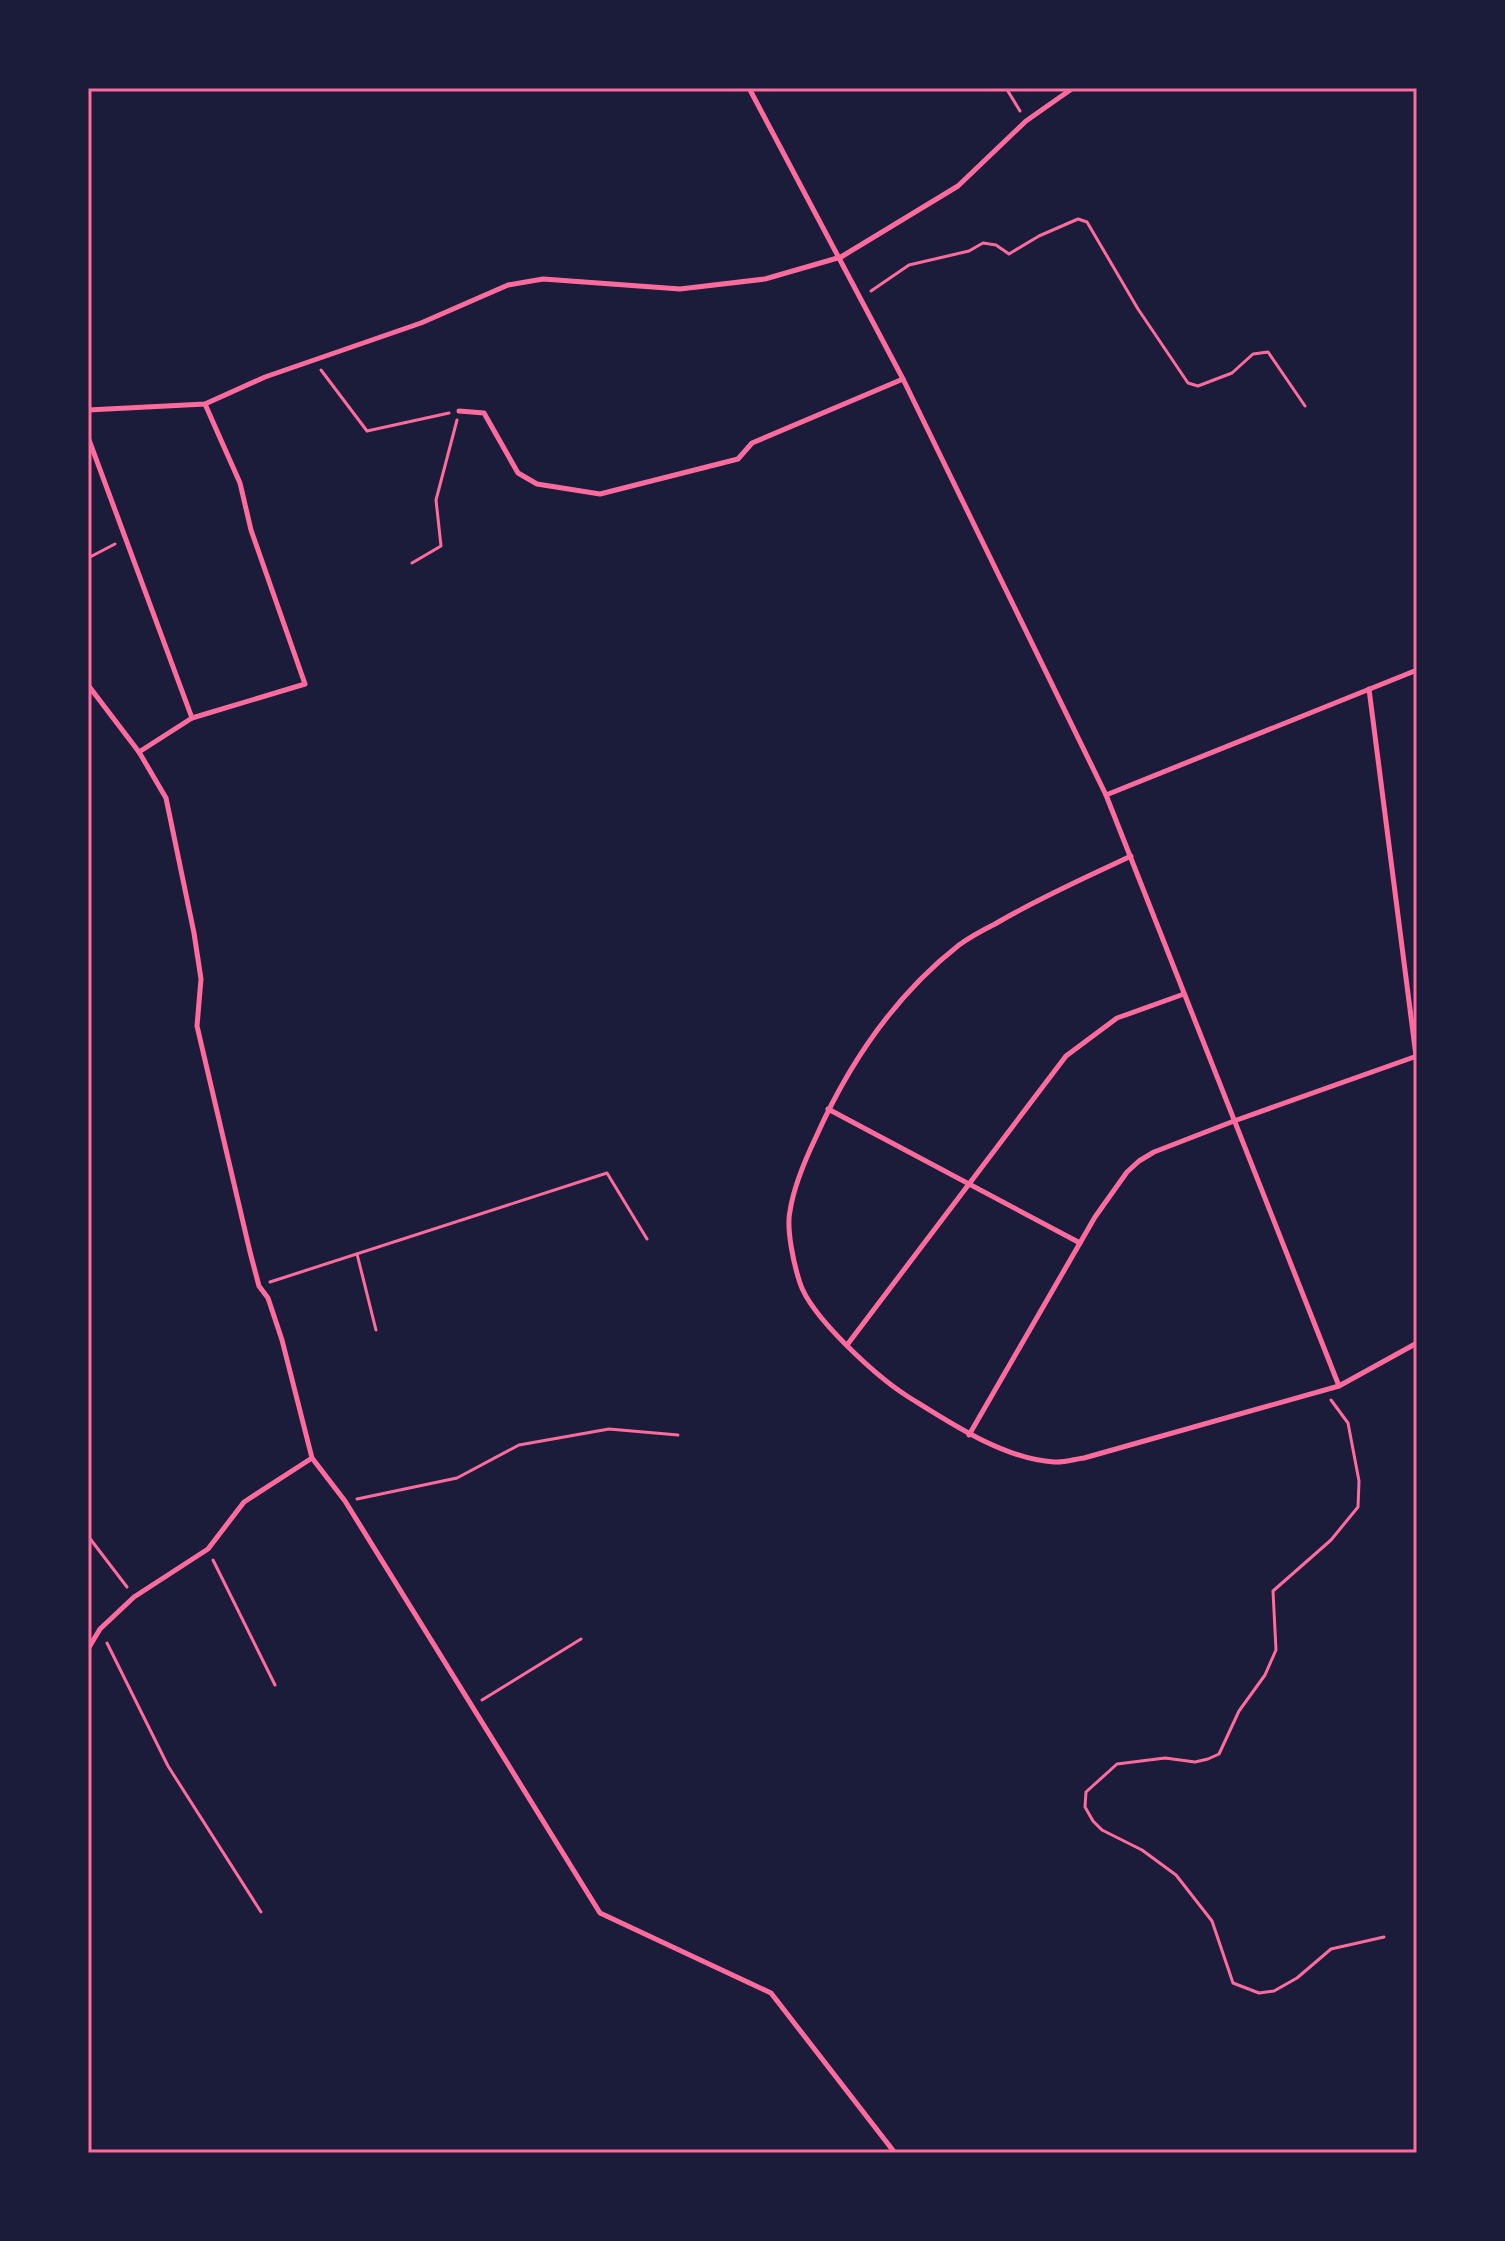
<svg xmlns="http://www.w3.org/2000/svg" width="1505" height="2241" font-family="'Fira Sans',sans-serif">
	<style>
		.lines { fill: none; stroke-linecap: round; stroke-linejoin: round }
		.path { stroke: #ff6b9d; stroke-width: 3 }
		.service { stroke: #ff6b9d; stroke-width: 5 }
		.neatline { fill: none; stroke: #ff6b9d; stroke-width: 3 }
	</style>
	<rect width="100%" height="100%" fill="#1b1b3a"/>
	<g class="lines">
		<g class="path">
			<polyline points="1006,88 1020,111"/>
			<polyline points="871,291 909,265 969,251 983,243 996,245 1009,254 1039,236 1078,219 1087,222 1138,309 1188,383 1198,386 1232,373 1253,354 1268,352 1305,406"/>
			<polyline points="321,370 367,431 449,413"/>
			<polyline points="88,558 115,544"/>
			<polyline points="412,563 441,546 436,500 457,420"/>
			<polyline points="357,1254 376,1330"/>
			<polyline points="270,1282 607,1173 647,1239"/>
			<polyline points="1331,1400 1348,1423 1359,1481 1358,1507 1331,1540 1273,1591 1276,1650 1265,1675 1239,1711 1219,1754 1208,1759 1195,1762 1165,1758 1117,1764 1086,1792 1085,1807 1093,1821 1102,1830 1142,1850 1176,1875 1212,1921 1233,1983 1259,1993 1274,1991 1297,1978 1331,1949 1384,1937"/>
			<polyline points="357,1499 457,1478 519,1445 609,1429 678,1435"/>
			<polyline points="88,1536 127,1587"/>
			<polyline points="213,1560 275,1685"/>
			<polyline points="107,1643 168,1766 261,1912"/>
			<polyline points="482,1700 581,1639"/>
		</g>
		<g class="service">
			<polyline points="749,88 903,379 1106,795 1339,1386"/>
			<polyline points="88,410 205,404 265,377 421,323 508,285 543,279 680,289 765,279 841,257 958,186 1026,121 1073,88"/>
			<polyline points="459,411 484,413 518,473 537,484 600,494 738,459 752,443 903,379"/>
			<polyline points="88,437 192,718"/>
			<polyline points="88,685 139,752 166,798 194,933 201,979 197,1026 250,1252 259,1286 268,1298 282,1340 312,1458 345,1501 600,1913 771,1993 895,2153"/>
			<polyline points="1369,689 1416,1056"/>
			<polyline points="139,752 192,718 305,684 251,530 240,483 205,404"/>
			<polyline points="1106,795 1417,670"/>
			<path d="M1131 856C1085 878 1039 898 995 924 983 930 970 937 959 945 894 996 849 1063 816 1137 805 1160 794 1185 790 1211 786 1229 794 1265 800 1283 811 1317 876 1376 907 1396 949 1422 1003 1459 1054 1462 1064 1463 1075 1459 1084 1458L1339 1386 1417 1343"/>
			<polyline points="828,1109 1080,1243"/>
			<polyline points="847,1345 1066,1056 1117,1018 1184,994"/>
			<polyline points="969,1435 1095,1217 1127,1172 1139,1161 1154,1152 1234,1121 1417,1056"/>
			<polyline points="88,1649 100,1629 134,1597 208,1549 244,1502 312,1458"/>
		</g>
	</g>
	<rect width="1505" height="2241" fill="none" stroke="#1b1b3a" stroke-width="180"/>
	<rect x="90" y="90" width="1325" height="2061" class="neatline"/>
</svg>
